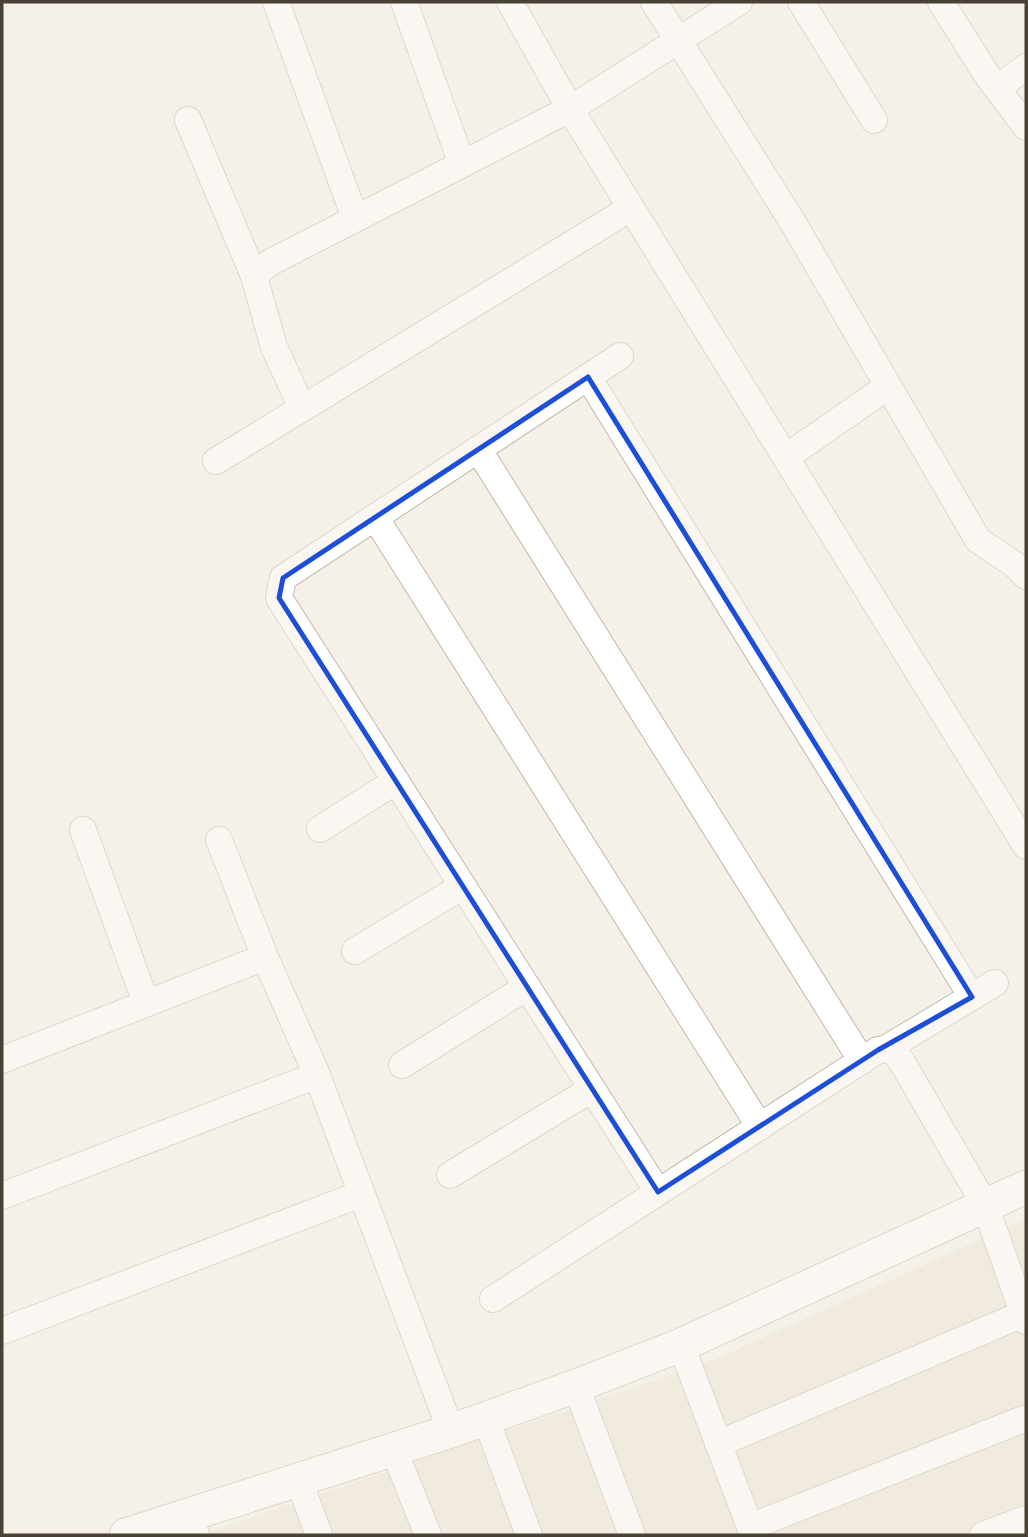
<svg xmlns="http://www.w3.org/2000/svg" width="1028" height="1537" font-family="Mulish,sans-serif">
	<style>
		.residential { fill: #eae2d5 }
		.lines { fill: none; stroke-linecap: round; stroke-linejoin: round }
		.minor-casing { stroke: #c2b8a9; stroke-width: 28 }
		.tertiary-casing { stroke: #c2b8a9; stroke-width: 35 }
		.minor { stroke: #fff; stroke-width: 26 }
		.tertiary { stroke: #fff; stroke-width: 33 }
		.marked { fill: none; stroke: #1d4ed8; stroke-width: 5; stroke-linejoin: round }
	</style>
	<rect width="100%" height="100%" fill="#f5f1e8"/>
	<polygon class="residential" points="1026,1219 1026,1535 200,1535 709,1362"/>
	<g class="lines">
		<defs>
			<g id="minor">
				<polyline points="276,2 355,218"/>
				<polyline points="404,2 462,164"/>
				<polyline points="510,2 570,109 1026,846"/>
				<polyline points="654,2 792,221 978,540 1015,565 1026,576"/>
				<polyline points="801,2 874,120"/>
				<polyline points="941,2 987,75 1026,127"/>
				<polyline points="997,88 1026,67"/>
				<polyline points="188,120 254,276"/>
				<polyline points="620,356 283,578 279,598 658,1192"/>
				<polyline points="588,377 972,997"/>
				<polyline points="302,408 274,347 254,276 269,263 570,109 739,2"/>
				<polyline points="478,449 862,1061"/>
				<polyline points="786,457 887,387"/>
				<polyline points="216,461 631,208"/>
				<polyline points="375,517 760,1127"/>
				<polyline points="320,829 396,781"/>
				<polyline points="83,830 146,1003"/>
				<polyline points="219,840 265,957 317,1075 451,1431"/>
				<polyline points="355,951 463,886"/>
				<polyline points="887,1048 995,983"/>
				<polyline points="2,1060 265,957"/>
				<polyline points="402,1065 527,987"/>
				<polyline points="450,1175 592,1089"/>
				<polyline points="2,1196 317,1075"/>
				<polyline points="493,1299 878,1050 892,1049 902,1062 985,1205 1026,1321"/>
				<polyline points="2,1331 361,1194"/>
				<polyline points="681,1345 753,1535"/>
				<polyline points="576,1386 632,1535"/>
				<polyline points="486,1419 529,1535"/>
				<polyline points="718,1444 1023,1314"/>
				<polyline points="394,1450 428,1535"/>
				<polyline points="298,1478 319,1535"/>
				<polyline points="188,1514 196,1535"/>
				<polyline points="750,1527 1026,1418"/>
				<polyline points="983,1535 1026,1519"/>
			</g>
			<polyline id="tertiary" points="126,1535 451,1431 576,1386 681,1345 1026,1187"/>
		</defs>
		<use href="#minor" class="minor-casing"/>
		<use href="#tertiary" class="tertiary-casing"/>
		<use href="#minor" class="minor"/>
		<use href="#tertiary" class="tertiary"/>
	</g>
	<path d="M0 0H1028V1537H0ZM588 377 972 997 878 1050 658 1192 279 598 283 578Z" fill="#f5f1e8" fill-opacity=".55" fill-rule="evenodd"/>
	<path class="marked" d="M588 377 972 997 878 1050 658 1192 279 598 283 578Z"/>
	<rect width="1028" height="1537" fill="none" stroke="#494136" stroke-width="7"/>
</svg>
